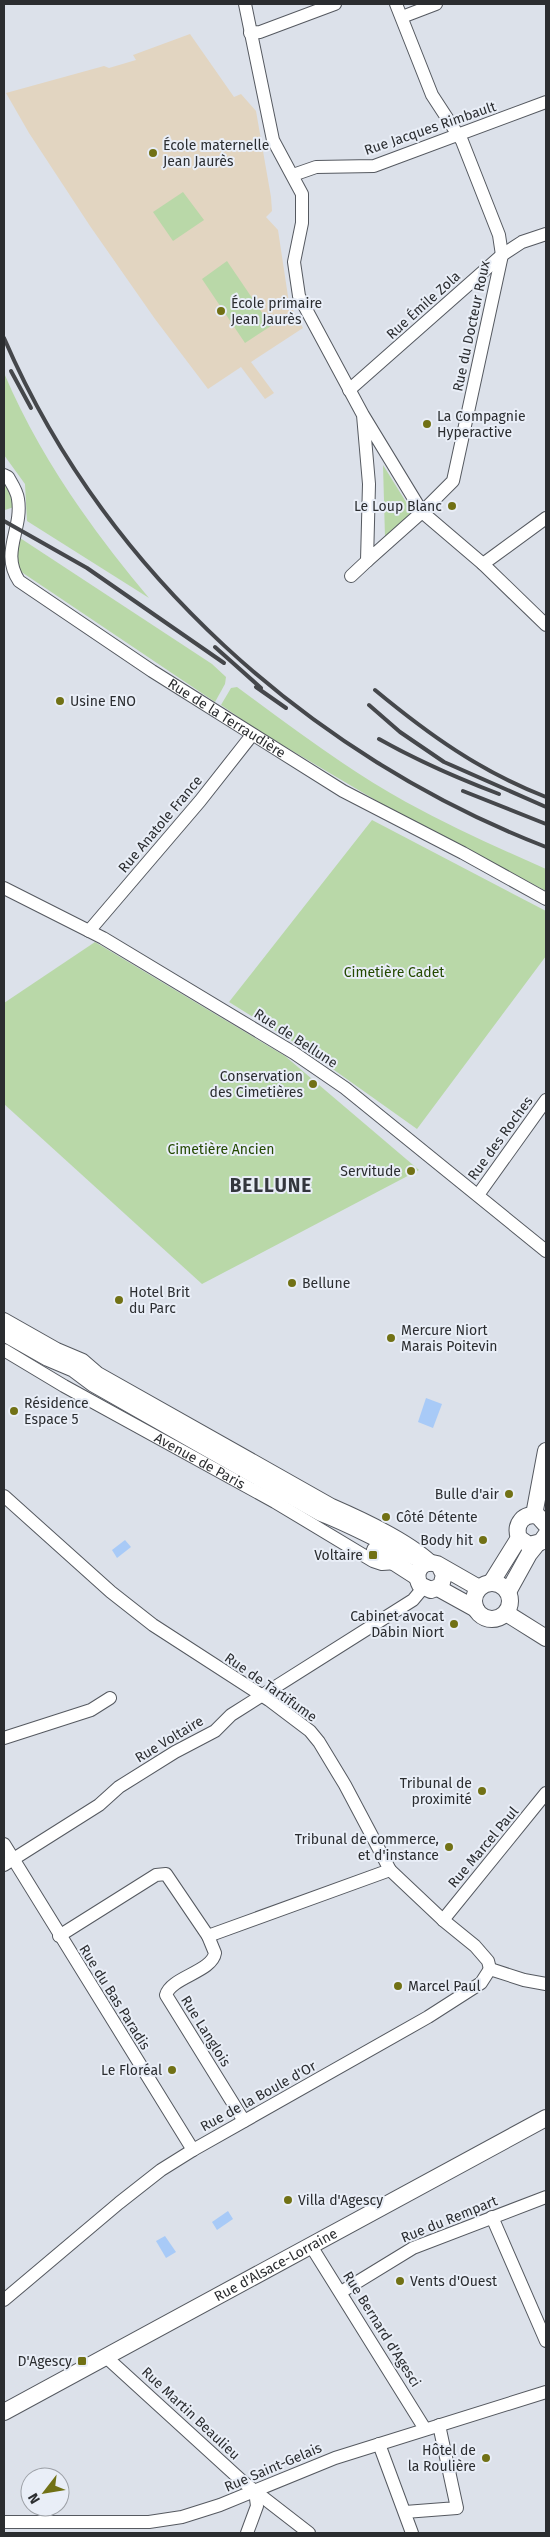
<svg xmlns="http://www.w3.org/2000/svg" width="550" height="2537" font-family="'Fira Sans',sans-serif">
	<style>
		.education { fill: #e2d5c1 }
		.green { fill: #b9d8a8 }
		.water { fill: #a8caf7 }
		.lines { fill: none; stroke-linecap: round; stroke-linejoin: round }
		.minor-casing { stroke: #555960; stroke-width: 14 }
		.major-casing { stroke: #555960; stroke-width: 18 }
		.minor { stroke: #fff; stroke-width: 12 }
		.major { stroke: #fff; stroke-width: 16 }
		.rail { stroke: #45474b; stroke-width: 4 }
		.poi-dot { fill: #717115; stroke: #e9eef7; stroke-width: 2 }
		.labels { text-anchor: middle; stroke-width: 4; stroke-linejoin: round; paint-order: stroke }
		.street-label { font-size: 14px; fill: #2b2d30; stroke: #e9eef7 }
		.poi-label { font-size: 14px; fill: #2b2d30; stroke: #e9eef7; text-anchor: start }
		.park-label { font-size: 14px; fill: #244901; stroke: #e9eef7 }
		.district-label { font-size: 19px; font-weight: bold; letter-spacing: 1px; fill: #33363d; stroke: #e9eef7 }
	</style>
	<rect width="100%" height="100%" fill="#dce1ea"/>
	<polygon class="education" points="190,34 234,97 241,94 256,111 271,197 272,211 266,217 278,230 289,303 303,328 251,362 274,393 265,399 241,367 208,389 155,319 90,226 29,133 6,93 104,66 109,68 136,60 133,55"/>
	<g class="green">
		<polygon points="183,192 204,220 173,241 153,212"/>
		<polygon points="227,261 271,326 245,343 202,279"/>
		<path d="M4 373C39 456 92 530 149 598L27 521 25 484 4 455Z"/>
		<polygon points="383,465 411,510 411,514 385,537"/>
		<polygon points="4,484 10,491 14,507 5,510"/>
		<polygon points="17,536 212,664 226,677 225,684 215,702 20,571 16,562"/>
		<path d="M237 687C292 727 346 769 406 802 451 827 499 848 546 869V891L382 804 257 730 221 705 231 688Z"/>
		<polygon points="372,820 546,911 546,956 417,1129 306,1050 229,1002"/>
		<polygon points="95,942 285,1056 419,1170 202,1284 4,1104 4,1003"/>
	</g>
	<g class="water">
		<polygon points="426,1398 442,1404 433,1428 418,1422"/>
		<polygon points="125,1540 131,1547 117,1558 112,1550"/>
		<polygon points="228,2211 233,2219 217,2230 212,2222"/>
		<polygon points="165,2236 176,2252 166,2258 156,2241"/>
	</g>
	<g class="lines">
		<defs>
			<g id="minor">
				<polyline points="245,4 273,140 302,194 302,223 294,262 299,296 363,415 422,512 367,561 369,484 363,415"/>
				<polyline points="396,4 432,95 462,141 499,235 502,255 453,481 422,512 483,564 546,625"/>
				<polyline points="402,17 436,4"/>
				<polyline points="250,33 260,32 335,4"/>
				<polyline points="293,175 316,167 374,166 546,102"/>
				<polyline points="349,390 502,255 522,242 546,234"/>
				<path id="s1" d="M4 475 8 477C12 484 17 491 18 499 23 530 0 552 19 581L152 671 343 791 463 853 546 899"/>
				<polyline points="483,564 546,518"/>
				<polyline points="351,576 367,561"/>
				<polyline points="4,888 103,938 294,1053 345,1088 546,1251"/>
				<polyline points="89,931 200,801 252,735"/>
				<polyline points="478,1195 546,1100"/>
				<path d="M4 1319 57 1349 83 1360 98 1373 332 1505C362 1518 407 1539 431 1561"/>
				<path id="s2" d="M4 1350 64 1386 275 1502 373 1561 382 1564 397 1563"/>
				<polyline points="4,1496 111,1592 153,1625 269,1700 310,1731 319,1742 345,1785 390,1870 443,1920 475,1946 488,1961 490,1969"/>
				<polyline points="4,1738 91,1710 110,1698"/>
				<polyline points="4,1844 193,2150"/>
				<polyline points="4,1865 99,1805 119,1787 175,1752 215,1731 231,1715 413,1600 423,1588"/>
				<polyline points="443,1920 546,1793"/>
				<path d="M59 1936 156 1875 166 1874 208 1936 215 1953C212 1972 171 1977 166 1995L244 2121"/>
				<polyline points="208,1936 390,1870"/>
				<polyline points="490,1969 524,1980 546,1984"/>
				<polyline points="492,2217 546,2341"/>
				<polyline points="311,2246 425,2429"/>
				<polyline points="341,2292 413,2248 546,2197"/>
				<polyline points="4,2300 119,2203 161,2170 193,2150 428,2017 481,1983 490,1969"/>
				<polyline points="106,2357 242,2481 309,2533"/>
				<polyline points="379,2444 412,2533"/>
				<polyline points="405,2512 457,2508 439,2425"/>
				<polyline points="4,2522 149,2522 182,2517 220,2505 335,2458 546,2392"/>
				<polyline points="247,2533 257,2506 255,2491"/>
			</g>
			<g id="major">
				<path d="M4 1333 48 1358 74 1369 94 1384 321 1513C358 1527 392 1548 428 1563"/>
				<polyline points="534,1515 546,1451"/>
				<path d="M546 1525 538 1516C524 1512 514 1524 519 1538L529 1545 541 1542 546 1535"/>
				<polyline points="375,1550 417,1577"/>
				<path d="M440 1567 444 1575 441 1586 431 1590 420 1585C413 1572 422 1559 437 1564L479 1588"/>
				<circle cx="492" cy="1601" r="18"/>
				<polyline points="491,1583 519,1538"/>
				<polyline points="438,1588 476,1609"/>
				<polyline points="508,1592 529,1554 537,1544"/>
				<polyline points="506,1613 546,1638"/>
				<path id="s3" d="M4 2412 546 2118"/>
			</g>
		</defs>
		<use href="#minor" class="minor-casing"/>
		<use href="#major" class="major-casing"/>
		<use href="#minor" class="minor"/>
		<use href="#major" class="major"/>
		<g class="rail">
			<path d="M4 338C105 572 311 756 546 847"/>
			<polyline points="11,371 31,408"/>
			<polyline points="4,521 87,568 224,663"/>
			<polyline points="215,647 261,688"/>
			<polyline points="256,687 286,708"/>
			<path d="M375 690C428 734 481 772 546 797"/>
			<polyline points="369,705 400,732 444,762 546,807"/>
			<path d="M379 739C418 761 457 778 499 794"/>
			<polyline points="463,791 546,824"/>
		</g>
	</g>
	<g class="poi-dot">
		<circle cx="153" cy="153" r="5"/>
		<circle cx="221" cy="311" r="5"/>
		<circle cx="427" cy="424" r="5"/>
		<circle cx="452" cy="506" r="5"/>
		<circle cx="60" cy="701" r="5"/>
		<circle cx="313" cy="1084" r="5"/>
		<circle cx="411" cy="1171" r="5"/>
		<circle cx="292" cy="1283" r="5"/>
		<circle cx="119" cy="1300" r="5"/>
		<circle cx="391" cy="1338" r="5"/>
		<circle cx="14" cy="1411" r="5"/>
		<circle cx="509" cy="1494" r="5"/>
		<circle cx="386" cy="1517" r="5"/>
		<circle cx="483" cy="1540" r="5"/>
		<rect x="368" y="1550" width="10" height="10" rx="2.5"/>
		<circle cx="454" cy="1624" r="5"/>
		<circle cx="482" cy="1791" r="5"/>
		<circle cx="449" cy="1847" r="5"/>
		<circle cx="398" cy="1986" r="5"/>
		<circle cx="172" cy="2070" r="5"/>
		<circle cx="288" cy="2200" r="5"/>
		<circle cx="400" cy="2281" r="5"/>
		<rect x="77" y="2356" width="10" height="10" rx="2.5"/>
		<circle cx="486" cy="2458" r="5"/>
	</g>
	<g class="labels">
		<g class="street-label">
			<text transform="translate(430 128) rotate(-19)" y="5">Rue Jacques Rimbault</text>
			<text transform="translate(423 305) rotate(-42)" y="5">Rue Émile Zola</text>
			<text transform="translate(471 326) rotate(-78)" y="5">Rue du Docteur Roux</text>
			<text dy="5" stroke="none"><textPath href="#s1" startOffset="362">Rue de la Terraudière</textPath></text>
			<text transform="translate(160 824) rotate(-50)" y="5">Rue Anatole France</text>
			<text transform="translate(296 1038) rotate(33)" y="5">Rue de Bellune</text>
			<text transform="translate(500 1138) rotate(-54)" y="5">Rue des Roches</text>
			<text dy="5" stroke="none"><textPath href="#s2" startOffset="225">Avenue de Paris</textPath></text>
			<text transform="translate(271 1687) rotate(35)" y="5">Rue de Tartifume</text>
			<text transform="translate(169 1739) rotate(-31)" y="5">Rue Voltaire</text>
			<text transform="translate(483 1847) rotate(-50)" y="5">Rue Marcel Paul</text>
			<text transform="translate(115 1997) rotate(58)" y="5">Rue du Bas Paradis</text>
			<text transform="translate(206 2031) rotate(58)" y="5">Rue Langlois</text>
			<text transform="translate(258 2096) rotate(-29)" y="5">Rue de la Boule d'Or</text>
			<text transform="translate(449 2219) rotate(-22)" y="5">Rue du Rempart</text>
			<text dy="5" stroke="none"><textPath href="#s3" startOffset="309">Rue d'Alsace-Lorraine</textPath></text>
			<text transform="translate(382 2329) rotate(58)" y="5">Rue Bernard d'Agesci</text>
			<text transform="translate(191 2413) rotate(43)" y="5">Rue Martin Beaulieu</text>
			<text transform="translate(273 2467) rotate(-23)" y="5">Rue Saint-Gelais</text>
		</g>
		<g class="poi-label">
			<text x="163" y="150">École maternelle<tspan x="163" dy="16">Jean Jaurès</tspan></text>
			<text x="231" y="308">École primaire<tspan x="231" dy="16">Jean Jaurès</tspan></text>
			<text x="437" y="421">La Compagnie<tspan x="437" dy="16">Hyperactive</tspan></text>
			<text x="442" y="511" text-anchor="end">Le Loup Blanc</text>
			<text x="70" y="706">Usine ENO</text>
			<text x="303" y="1081" text-anchor="end">Conservation<tspan x="303" dy="16">des Cimetières</tspan></text>
			<text x="401" y="1176" text-anchor="end">Servitude</text>
			<text x="302" y="1288">Bellune</text>
			<text x="129" y="1297">Hotel Brit<tspan x="129" dy="16">du Parc</tspan></text>
			<text x="401" y="1335">Mercure Niort<tspan x="401" dy="16">Marais Poitevin</tspan></text>
			<text x="24" y="1408">Résidence<tspan x="24" dy="16">Espace 5</tspan></text>
			<text x="499" y="1499" text-anchor="end">Bulle d'air</text>
			<text x="396" y="1522">Côté Détente</text>
			<text x="473" y="1545" text-anchor="end">Body hit</text>
			<text x="363" y="1560" text-anchor="end">Voltaire</text>
			<text x="444" y="1621" text-anchor="end">Cabinet avocat<tspan x="444" dy="16">Dabin Niort</tspan></text>
			<text x="472" y="1788" text-anchor="end">Tribunal de<tspan x="472" dy="16">proximité</tspan></text>
			<text x="439" y="1844" text-anchor="end">Tribunal de commerce,<tspan x="439" dy="16">et d'instance</tspan></text>
			<text x="408" y="1991">Marcel Paul</text>
			<text x="162" y="2075" text-anchor="end">Le Floréal</text>
			<text x="298" y="2205">Villa d'Agescy</text>
			<text x="410" y="2286">Vents d'Ouest</text>
			<text x="72" y="2366" text-anchor="end">D'Agescy</text>
			<text x="476" y="2455" text-anchor="end">Hôtel de<tspan x="476" dy="16">la Roulière</tspan></text>
		</g>
		<g class="park-label">
			<text x="394" y="977">Cimetière Cadet</text>
			<text x="221" y="1154">Cimetière Ancien</text>
		</g>
		<g class="district-label">
			<text x="271" y="1192">BELLUNE</text>
		</g>
	</g>
	<rect width="550" height="2537" fill="none" stroke="#2b2d30" stroke-width="10"/>
	<g transform="translate(45 2492) rotate(239)"><circle r="24" fill="#e9eef7" stroke="#9da1a7"/>
	<path d="M0-4L9 19L0 12L-9 19Z" fill="#717115"/>
	<text y="-8" font-size="14" font-weight="bold" text-anchor="middle" fill="#2b2d30">N</text>
	</g>
</svg>
